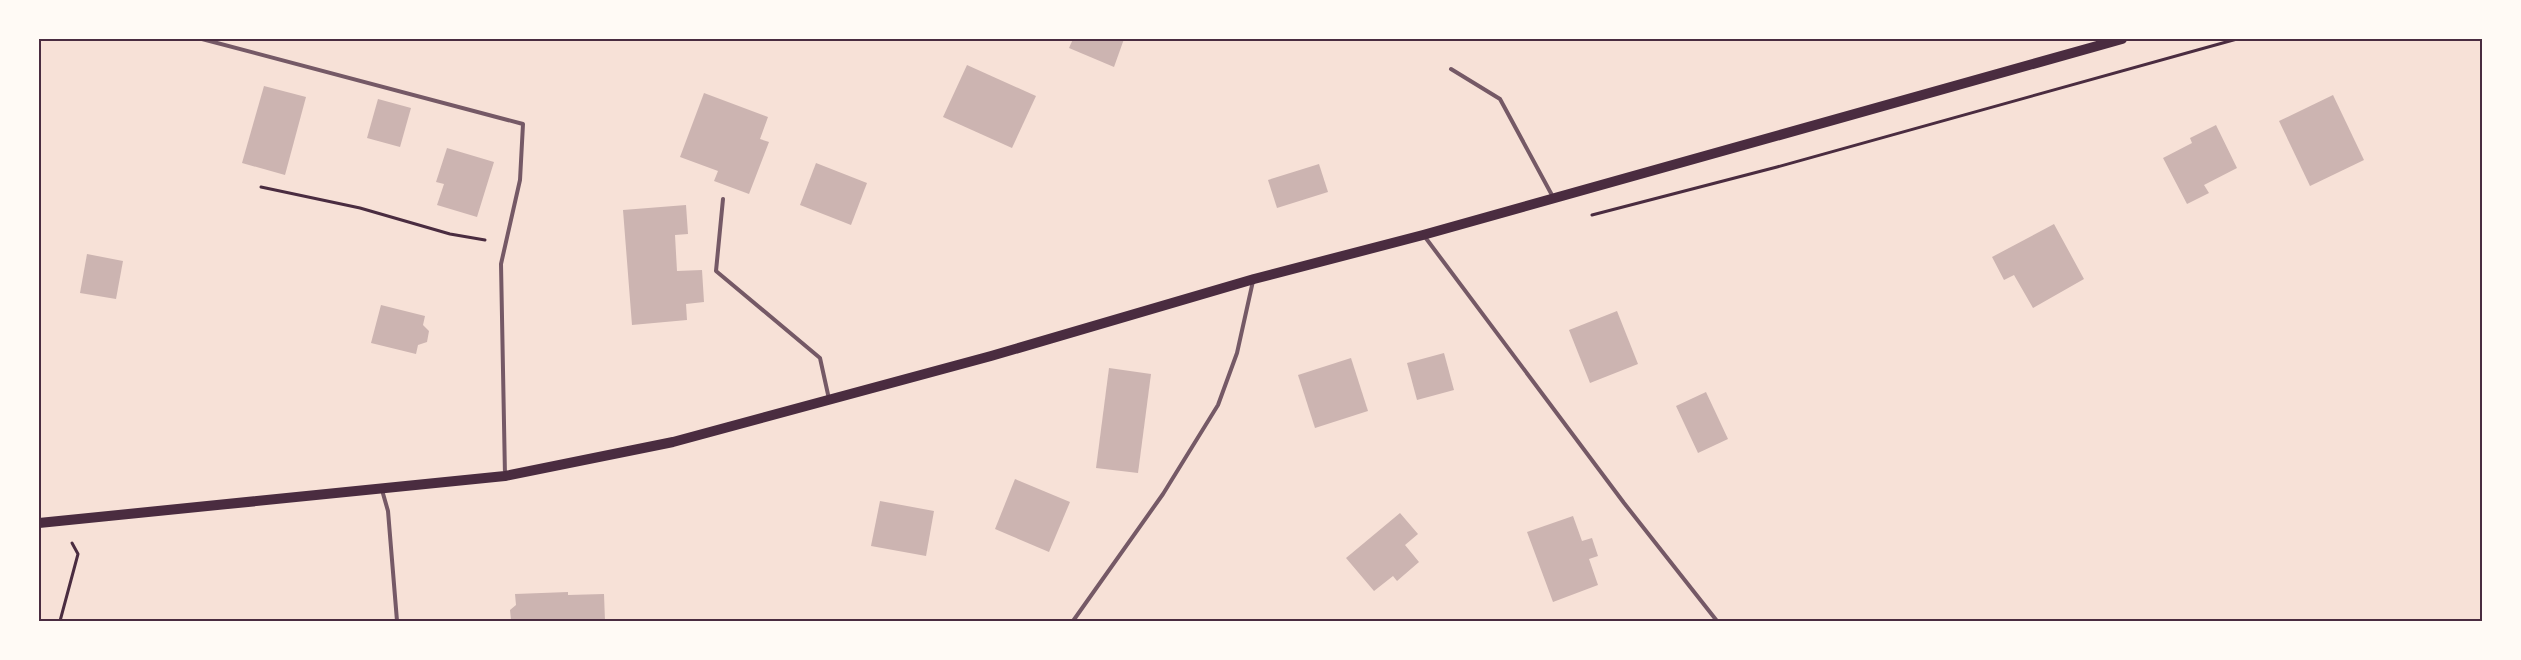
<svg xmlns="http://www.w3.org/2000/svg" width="2521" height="660" font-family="Manrope,sans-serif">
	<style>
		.building { fill: #ccb4b1 }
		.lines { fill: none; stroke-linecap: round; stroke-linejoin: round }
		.path { stroke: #4a2c40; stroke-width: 3 }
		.service { stroke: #755966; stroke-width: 4 }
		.secondary { stroke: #4a2c40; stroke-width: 10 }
		.neatline { fill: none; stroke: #4a2c40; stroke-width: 2 }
	</style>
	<rect width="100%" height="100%" fill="#f7e1d7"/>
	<g class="building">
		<polygon points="1073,39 1124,39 1114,67 1069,48"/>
		<polygon points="967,65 1036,96 1012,148 943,117"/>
		<polygon points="264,86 306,97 285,175 242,163"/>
		<polygon points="704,93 768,117 760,139 769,142 749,194 714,181 718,171 680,157"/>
		<polygon points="2333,95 2364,160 2310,186 2279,121"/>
		<polygon points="378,99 411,108 400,147 367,138"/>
		<polygon points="2216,125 2237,168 2204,185 2209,193 2187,204 2163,158 2192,143 2190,138"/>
		<polygon points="447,148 494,162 477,217 437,205 444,184 436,182"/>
		<polygon points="816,163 867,183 851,225 800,205"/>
		<polygon points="1319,164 1328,192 1277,208 1268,180"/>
		<polygon points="686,205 688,234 675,235 677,271 702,270 704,302 686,304 687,320 632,325 623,210"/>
		<polygon points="2054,224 2084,279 2033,308 2014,275 2004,280 1992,257"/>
		<polygon points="87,254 123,261 116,299 80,293"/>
		<polygon points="381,305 425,316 423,325 429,331 427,342 418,345 416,354 371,343"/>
		<polygon points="1617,311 1638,364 1590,383 1569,330"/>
		<polygon points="1444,353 1454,390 1417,400 1407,363"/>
		<polygon points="1351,358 1368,411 1315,428 1298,375"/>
		<polygon points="1109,368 1151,374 1138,473 1096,468"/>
		<polygon points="1706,392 1728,439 1698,453 1676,406"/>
		<polygon points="1015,479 1070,502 1049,552 995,529"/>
		<polygon points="880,501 934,511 926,556 871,546"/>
		<polygon points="1400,513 1418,534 1405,545 1419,562 1397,581 1393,576 1374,591 1346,558"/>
		<polygon points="1573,516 1582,541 1592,538 1598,556 1589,559 1598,585 1553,602 1527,532"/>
		<polygon points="568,592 568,595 604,594 605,621 511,620 510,610 516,605 515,594"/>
	</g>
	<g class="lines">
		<g class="path">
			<polyline points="261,187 360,208 450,234 485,240"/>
			<polyline points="1592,215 1777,167 2237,39"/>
			<polyline points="60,621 78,554 72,543"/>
		</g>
		<g class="service">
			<polyline points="202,39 523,124 520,180 501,264 505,476"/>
			<polyline points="1451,69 1500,99 1553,197"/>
			<polyline points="723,199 716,271 820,358 829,399"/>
			<polyline points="1425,237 1624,503 1717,621"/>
			<polyline points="382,490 388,511 397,621"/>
			<polyline points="1073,621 1163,494 1218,405 1237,353 1253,281"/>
		</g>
		<polyline class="secondary" points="39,523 505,476 673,442 991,356 1254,279 1423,235 2122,39"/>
	</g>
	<rect width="2521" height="660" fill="none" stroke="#fffaf5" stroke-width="80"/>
	<rect x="40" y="40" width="2441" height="580" class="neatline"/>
</svg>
